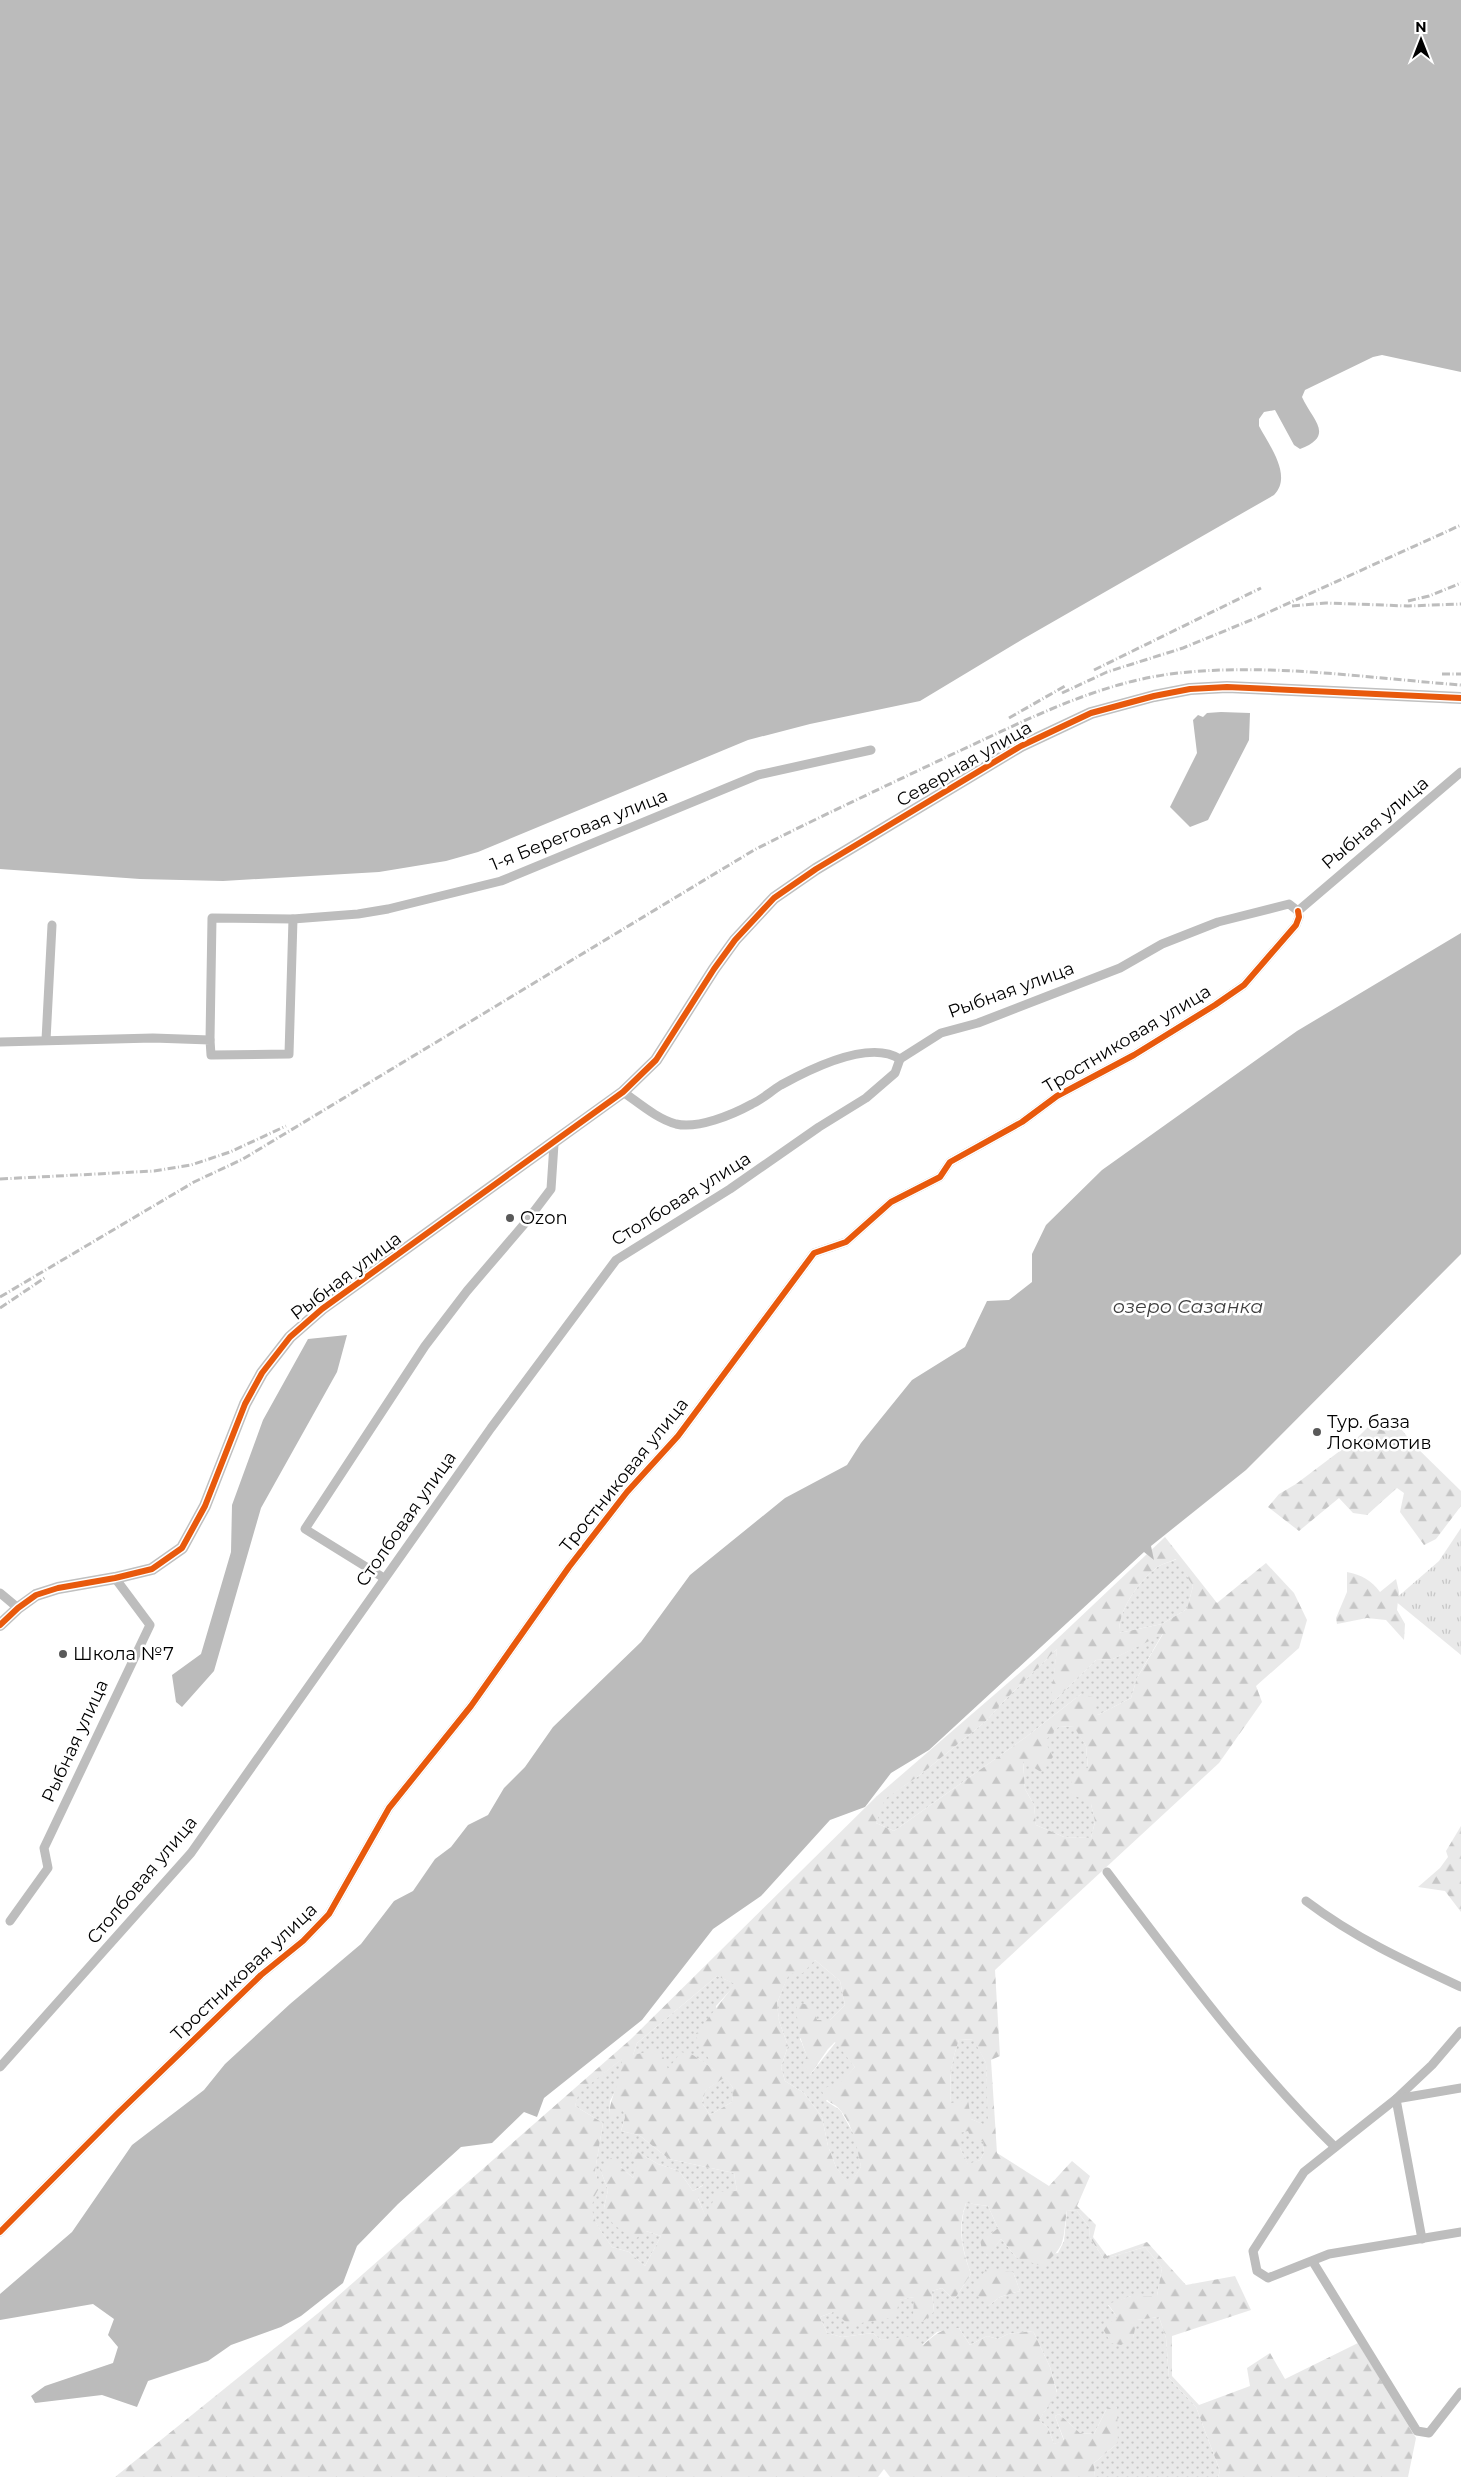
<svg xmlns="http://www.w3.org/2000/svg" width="1461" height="2477" font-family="Montserrat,sans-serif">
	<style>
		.grass { fill: url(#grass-dots); fill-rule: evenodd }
		.forest { fill: url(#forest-firs); fill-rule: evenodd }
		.park { fill: url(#park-tufts) }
		.water { fill: #bbb }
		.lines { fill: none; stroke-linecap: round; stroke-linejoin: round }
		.street { stroke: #bdbdbd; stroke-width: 9 }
		.secondary { stroke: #c0c0c0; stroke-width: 12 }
		.rail { stroke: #bdbdbd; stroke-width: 3; stroke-dasharray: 8 2.5 1 2.5; stroke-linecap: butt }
		.cycleway-casing { stroke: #fff; stroke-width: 9 }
		.cycleway { stroke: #e8590c; stroke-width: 6 }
		.poi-dot { fill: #595959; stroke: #fff; stroke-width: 2 }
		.labels { text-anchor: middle; stroke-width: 5; stroke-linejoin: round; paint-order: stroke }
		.street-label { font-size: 18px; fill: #000; stroke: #fff }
		.poi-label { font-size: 18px; fill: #000; stroke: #fff; text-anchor: start }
		.water-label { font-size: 19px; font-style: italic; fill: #3f3f3f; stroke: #fff }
	</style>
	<defs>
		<pattern id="grass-dots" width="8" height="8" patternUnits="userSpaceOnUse" patternTransform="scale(1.25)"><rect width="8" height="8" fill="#e9e9e9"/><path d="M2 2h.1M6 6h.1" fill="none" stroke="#c6c6c6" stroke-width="1.8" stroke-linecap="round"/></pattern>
		<pattern id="forest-firs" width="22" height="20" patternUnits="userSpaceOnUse" patternTransform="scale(1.25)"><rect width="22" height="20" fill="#e9e9e9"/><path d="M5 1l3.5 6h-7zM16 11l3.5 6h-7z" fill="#c6c6c6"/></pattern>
		<pattern id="park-tufts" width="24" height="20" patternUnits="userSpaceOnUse" patternTransform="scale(1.25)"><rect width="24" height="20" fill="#e9e9e9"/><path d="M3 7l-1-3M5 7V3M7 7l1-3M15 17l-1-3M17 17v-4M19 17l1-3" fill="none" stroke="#c6c6c6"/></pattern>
	</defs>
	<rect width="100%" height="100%" fill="#fff"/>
	<g class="grass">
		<path d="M1177 1559 1193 1586 1187 1609 1162 1624 1119 1633C1119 1609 1137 1584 1155 1569 1160 1564 1170 1562 1177 1559Z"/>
		<polygon points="1163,1633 1137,1678 1131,1698 1098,1715 1081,1694 1026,1737 894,1831 876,1823 884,1799 920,1775 986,1721 1002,1703 1057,1649 1051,1704 1096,1660 1113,1659"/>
		<polygon points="1059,1726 1075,1727 1086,1746 1091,1804 1095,1822 1091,1838 1064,1837 1036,1825 1034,1805 1025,1789 1023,1760"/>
		<polygon points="815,1960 840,1981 845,2005 830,2020 816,2020 800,2039 807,2056 810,2075 836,2042 855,2067 826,2101 840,2110 856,2138 861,2167 849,2186 836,2167 828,2146 822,2117 804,2093 785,2081 781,2067 788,2046 779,2021 777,2003 789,1973"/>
		<polygon points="717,1976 736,1984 716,2006 716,2071 693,2055 668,2069 633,2055 637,2043"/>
		<path d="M974 2039 986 2063 989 2127 971 2119 951 2103C949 2080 951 2061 959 2040Z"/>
		<path d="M623 2058 620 2082 610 2101 609 2116 623 2109 625 2117 621 2131 639 2135 669 2159 734 2173 737 2191 706 2218 698 2198 703 2185 693 2191 679 2171 658 2164 629 2147 638 2164 633 2178 621 2167 600 2169 608 2190 604 2208 646 2231 661 2236 645 2266 629 2252 612 2247C597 2225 583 2211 599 2187L595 2171 603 2123 575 2106 578 2093Z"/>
		<polygon points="725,2076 733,2088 732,2102 710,2115 702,2103 706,2090"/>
		<polygon points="968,2131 983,2141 984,2153 980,2160 968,2165 960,2148 960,2132"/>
		<path d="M966 2203 988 2206 998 2228 991 2234H980L987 2256 1001 2239 1017 2258 1058 2253 1064 2241 1067 2210 1077 2211 1089 2227 1090 2238 1104 2259 1145 2247 1162 2268 1157 2296H1131L1108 2305 1133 2338 1136 2320 1159 2317 1166 2338 1169 2378 1196 2407 1220 2471 1218 2477H1095L1094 2463 1118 2443 1107 2408 1094 2434 1080 2433 1059 2414 1055 2416 1064 2441 1054 2444 1048 2428 1039 2420 1057 2392 1050 2367 1033 2331 1008 2334 998 2339 987 2336 970 2345 959 2328 937 2332 922 2345 895 2339 881 2340 873 2333 842 2337 827 2333 820 2317 833 2312 914 2297 934 2311 932 2291 942 2288 954 2300 971 2274C962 2249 958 2229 966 2203ZM1013 2272 1020 2291 1000 2297 988 2306Z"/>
	</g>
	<g class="forest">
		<polygon points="1379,1422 1402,1430 1413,1444 1461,1491 1461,1506 1436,1539 1424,1545 1400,1512 1404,1493 1397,1488 1367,1515 1353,1513 1339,1498 1299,1531 1268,1507 1279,1494 1296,1484 1357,1438 1370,1425"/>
		<path d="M1165 1537 1217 1603 1266 1563 1294 1593 1307 1620 1299 1648 1256 1686 1262 1702 1219 1763 995 1970 1000 2056 991 2060 997 2153 1049 2186 1072 2161 1090 2176 1077 2206 1096 2225 1093 2237 1107 2256 1147 2242 1186 2285 1235 2276 1251 2310 1172 2336V2376L1199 2405 1250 2386 1247 2368 1270 2353 1285 2379 1358 2343 1416 2438 1408 2477H1218L1220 2471 1196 2407 1169 2378 1166 2338 1159 2317 1137 2320 1133 2338 1121 2345 1111 2343 1103 2329 1117 2317 1108 2304 1131 2296H1157L1162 2268 1145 2247 1104 2259 1090 2238 1089 2227 1077 2211 1067 2210C1062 2240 1068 2245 1042 2266L1017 2258 1001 2239 988 2256 982 2250 979 2234H991L998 2228 988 2206 966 2203C957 2228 962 2250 971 2274L954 2300 942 2288 932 2291 934 2312 922 2322 913 2317 914 2297 899 2300 896 2317 850 2325 833 2312 820 2317 827 2333 842 2337 873 2333 881 2340 913 2336 923 2345C934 2335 943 2327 959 2328L970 2345 987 2336 998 2339 1008 2334 1033 2331 1050 2367 1057 2393 1039 2420 1048 2428 1054 2444 1064 2440 1055 2416 1059 2414 1080 2433 1094 2434 1107 2408 1117 2407 1118 2443 1094 2463 1095 2477H890L884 2469 878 2477H115L322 2310 631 2039 877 1796 1038 1657ZM1176 1559 1193 1586 1187 1609 1162 1624 1119 1633C1119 1609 1137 1584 1155 1569 1160 1564 1170 1562 1176 1559ZM1163 1634 1137 1678 1131 1698 1098 1715 1093 1697 1081 1694 1026 1737 894 1831 876 1823 885 1799 920 1775 986 1721 1002 1703 1057 1649 1050 1705 1096 1660 1113 1659ZM1059 1726 1074 1727 1086 1746 1088 1768 1075 1772 1068 1792 1091 1804 1095 1822 1091 1838 1064 1837 1036 1825 1034 1805 1025 1789 1023 1761 1041 1772 1053 1757 1045 1741ZM815 1960 840 1981 845 2005 830 2020H817L812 2006 797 2002C796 2023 799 2037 807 2056L803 2063 810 2075 828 2049 835 2042 855 2067 840 2083 821 2089C828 2107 833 2100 841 2111 854 2128 857 2147 861 2167L849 2185 836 2167 828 2146 822 2117 804 2093 785 2081 781 2067 788 2046 779 2021 777 2003 789 1974 803 1973ZM717 1976 735 1984 695 2035 715 2070 693 2055 681 2052 668 2069 660 2049 633 2055 637 2043ZM973 2039 986 2063 988 2126 971 2119 968 2100 951 2103C949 2080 951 2062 959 2040ZM622 2059C622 2083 610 2094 609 2117L623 2110 625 2117 621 2131 639 2135 669 2159 734 2173 737 2191 717 2192 706 2217 698 2199 704 2185 693 2191 679 2171 658 2164 628 2146 637 2164 633 2178 611 2158 600 2169 608 2190 604 2208 613 2224 634 2240 646 2231 661 2236 645 2266 629 2252 612 2247C597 2225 583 2211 600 2187L595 2171 603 2123 575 2106 579 2093ZM725 2077 733 2088 732 2102 710 2115 702 2103 706 2090ZM968 2131 972 2140 983 2141 984 2153 980 2160 968 2164 960 2148V2133Z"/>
		<path d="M1347 1572C1362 1575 1371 1580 1380 1592L1396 1579 1399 1592 1397 1610 1405 1624 1404 1640 1386 1620 1367 1618 1337 1624 1336 1618 1347 1592Z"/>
		<polygon points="1461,1826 1461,1912 1445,1891 1418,1887 1440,1868 1448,1857 1446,1851"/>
		<polygon points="986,2269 1013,2272 1020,2291 1000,2297 988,2306 973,2290"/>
	</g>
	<polygon class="park" points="1461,1528 1461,1655 1394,1600 1439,1561"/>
	<g class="water">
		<path d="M0 0H1461V372L1382 355 1373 357 1305 390 1302 397C1312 420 1336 435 1300 449L1294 445 1275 410 1264 412 1259 419V426C1269 445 1293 476 1274 495L1023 639 920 701 810 724 748 740 478 852 446 861 379 872 223 881 140 879 0 869Z"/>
		<polygon points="1221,712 1250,713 1249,740 1208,820 1190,827 1170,807 1197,753 1193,720 1198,715 1203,717 1207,713"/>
		<polygon points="1461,933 1461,1254 1246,1470 1151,1546 1154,1560 1144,1552 929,1750 891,1773 865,1807 830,1820 761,1896 713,1929 642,2020 544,2098 537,2117 524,2112 492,2143 461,2147 398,2204 357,2246 343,2283 301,2316 281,2327 231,2345 208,2361 148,2381 137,2407 102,2395 35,2403 31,2396 45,2386 113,2363 118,2347 108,2335 114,2319 93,2304 0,2320 0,2294 72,2232 132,2145 204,2090 225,2064 290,2004 361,1944 394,1901 413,1891 435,1859 451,1847 468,1825 488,1815 504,1788 525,1767 553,1727 641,1642 690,1575 785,1498 847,1465 861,1443 912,1380 965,1347 987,1301 1009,1300 1032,1282 1032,1254 1046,1225 1102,1170 1297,1031"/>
		<polygon points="347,1335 337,1372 261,1508 214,1671 182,1707 176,1702 172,1675 201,1654 231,1552 232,1505 263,1420 308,1339"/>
	</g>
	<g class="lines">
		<g class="street">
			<polyline points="46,1040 52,925"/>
			<polyline points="210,1040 212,918 293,919 358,914 388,909 501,881 758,775 871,750"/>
			<polyline points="0,1042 153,1038 210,1040 211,1055 289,1054 293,919"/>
			<path d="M623 1092C639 1103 657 1119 676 1124 698 1129 732 1115 752 1104 763 1099 771 1091 781 1085 810 1069 869 1039 900 1059L941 1033 978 1023 1120 968 1162 944 1218 922 1289 904 1298 911 1461 772"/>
			<polyline points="384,1578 305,1529 425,1346 467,1291 526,1222 551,1189 554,1144"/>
			<polyline points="0,1593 18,1608"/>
			<path d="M1107 1872C1179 1967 1250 2064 1335 2147"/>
			<path d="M1306 1901C1355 1938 1405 1961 1461 1987"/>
			<polyline points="10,1921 48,1868 44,1848 150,1625 115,1578"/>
			<polyline points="1461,2031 1432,2065 1396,2099 1304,2172 1253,2251 1257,2271 1268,2278 1329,2254 1461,2232"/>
			<polyline points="0,2067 191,1853 491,1428 616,1260 730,1189 819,1127 866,1098 895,1073 900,1059"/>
			<polyline points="0,2232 117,2114 261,1975 303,1941 329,1914 389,1808 471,1706 569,1567 627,1492 678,1436 814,1253 846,1242 891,1202 940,1177 950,1162 1022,1122 1057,1096 1134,1055 1215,1005 1244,985 1296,925 1299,917 1298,911"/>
			<polyline points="1422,2239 1396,2099 1461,2088"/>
			<polyline points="1313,2262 1417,2431 1429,2433 1461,2392"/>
		</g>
		<polyline class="secondary" points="0,1625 18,1608 36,1595 58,1588 115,1578 152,1569 182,1548 205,1506 245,1404 262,1373 290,1337 322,1309 623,1092 656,1060 714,969 735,940 774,898 816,869 1021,746 1091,713 1154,696 1190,689 1227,687 1461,698"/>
		<g class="rail">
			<polyline points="1408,601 1429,596 1461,583"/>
			<polyline points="1292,606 1326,603 1408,606 1461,604"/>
			<polyline points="1094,670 1261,588"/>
			<polyline points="1442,674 1461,674"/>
			<polyline points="1062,693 1107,672 1183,648 1256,618 1461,525"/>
			<polyline points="1009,718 1065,686"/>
			<polyline points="0,1179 154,1171 191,1165 230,1152 286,1126"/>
			<path d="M0 1297 194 1182 243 1159 754 850C821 816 888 785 955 753 1027 720 1098 682 1178 673 1272 663 1368 678 1461 685"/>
			<polyline points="0,1308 46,1277"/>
		</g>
		<defs>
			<g id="cycleway">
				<polyline points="0,1625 18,1608 36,1595 58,1588 115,1578 152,1569 182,1548 205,1506 245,1404 262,1373 290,1337 322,1309 623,1092 656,1060 714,969 735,940 774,898 816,869 1021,746 1091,713 1154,696 1190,689 1227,687 1461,698"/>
				<polyline points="0,2232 117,2114 261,1975 303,1941 329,1914 389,1808 471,1706 569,1567 627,1492 678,1436 814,1253 846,1242 891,1202 940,1177 950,1162 1022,1122 1057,1096 1134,1055 1215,1005 1244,985 1296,925 1299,917 1298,911"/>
			</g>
		</defs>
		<use href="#cycleway" class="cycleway-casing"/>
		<use href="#cycleway" class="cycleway"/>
	</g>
	<g class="poi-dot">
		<circle cx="510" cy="1218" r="5"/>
		<circle cx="1317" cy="1432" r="5"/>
		<circle cx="63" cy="1654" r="5"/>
	</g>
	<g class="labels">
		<g class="street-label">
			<text transform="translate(964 764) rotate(-30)" y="6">Северная улица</text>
			<text transform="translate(1375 823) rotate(-40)" y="6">Рыбная улица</text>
			<text transform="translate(579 830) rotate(-22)" y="6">1-я Береговая улица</text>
			<text transform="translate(1011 990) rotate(-20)" y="6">Рыбная улица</text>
			<text transform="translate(1127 1039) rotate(-31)" y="6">Тростниковая улица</text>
			<text transform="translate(681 1199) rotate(-32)" y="6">Столбовая улица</text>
			<text transform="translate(346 1276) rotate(-37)" y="6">Рыбная улица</text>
			<text transform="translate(624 1475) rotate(-51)" y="6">Тростниковая улица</text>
			<text transform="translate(406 1519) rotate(-55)" y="6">Столбовая улица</text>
			<text transform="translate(75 1741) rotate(-65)" y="6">Рыбная улица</text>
			<text transform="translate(142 1880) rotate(-50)" y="6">Столбовая улица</text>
			<text transform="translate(244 1972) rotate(-43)" y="6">Тростниковая улица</text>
		</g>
		<g class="poi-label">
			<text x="520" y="1224">Ozon</text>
			<text x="1327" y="1428">Тур. база<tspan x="1327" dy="21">Локомотив</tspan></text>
			<text x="73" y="1660">Школа №7</text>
		</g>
		<g class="water-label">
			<text x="1188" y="1313">озеро Сазанка</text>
		</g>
	</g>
	<g transform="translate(1421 40)" stroke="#ffffff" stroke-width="4" paint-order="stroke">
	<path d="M0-4L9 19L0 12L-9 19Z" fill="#000000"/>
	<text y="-8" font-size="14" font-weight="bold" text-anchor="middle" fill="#000000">N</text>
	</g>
</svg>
